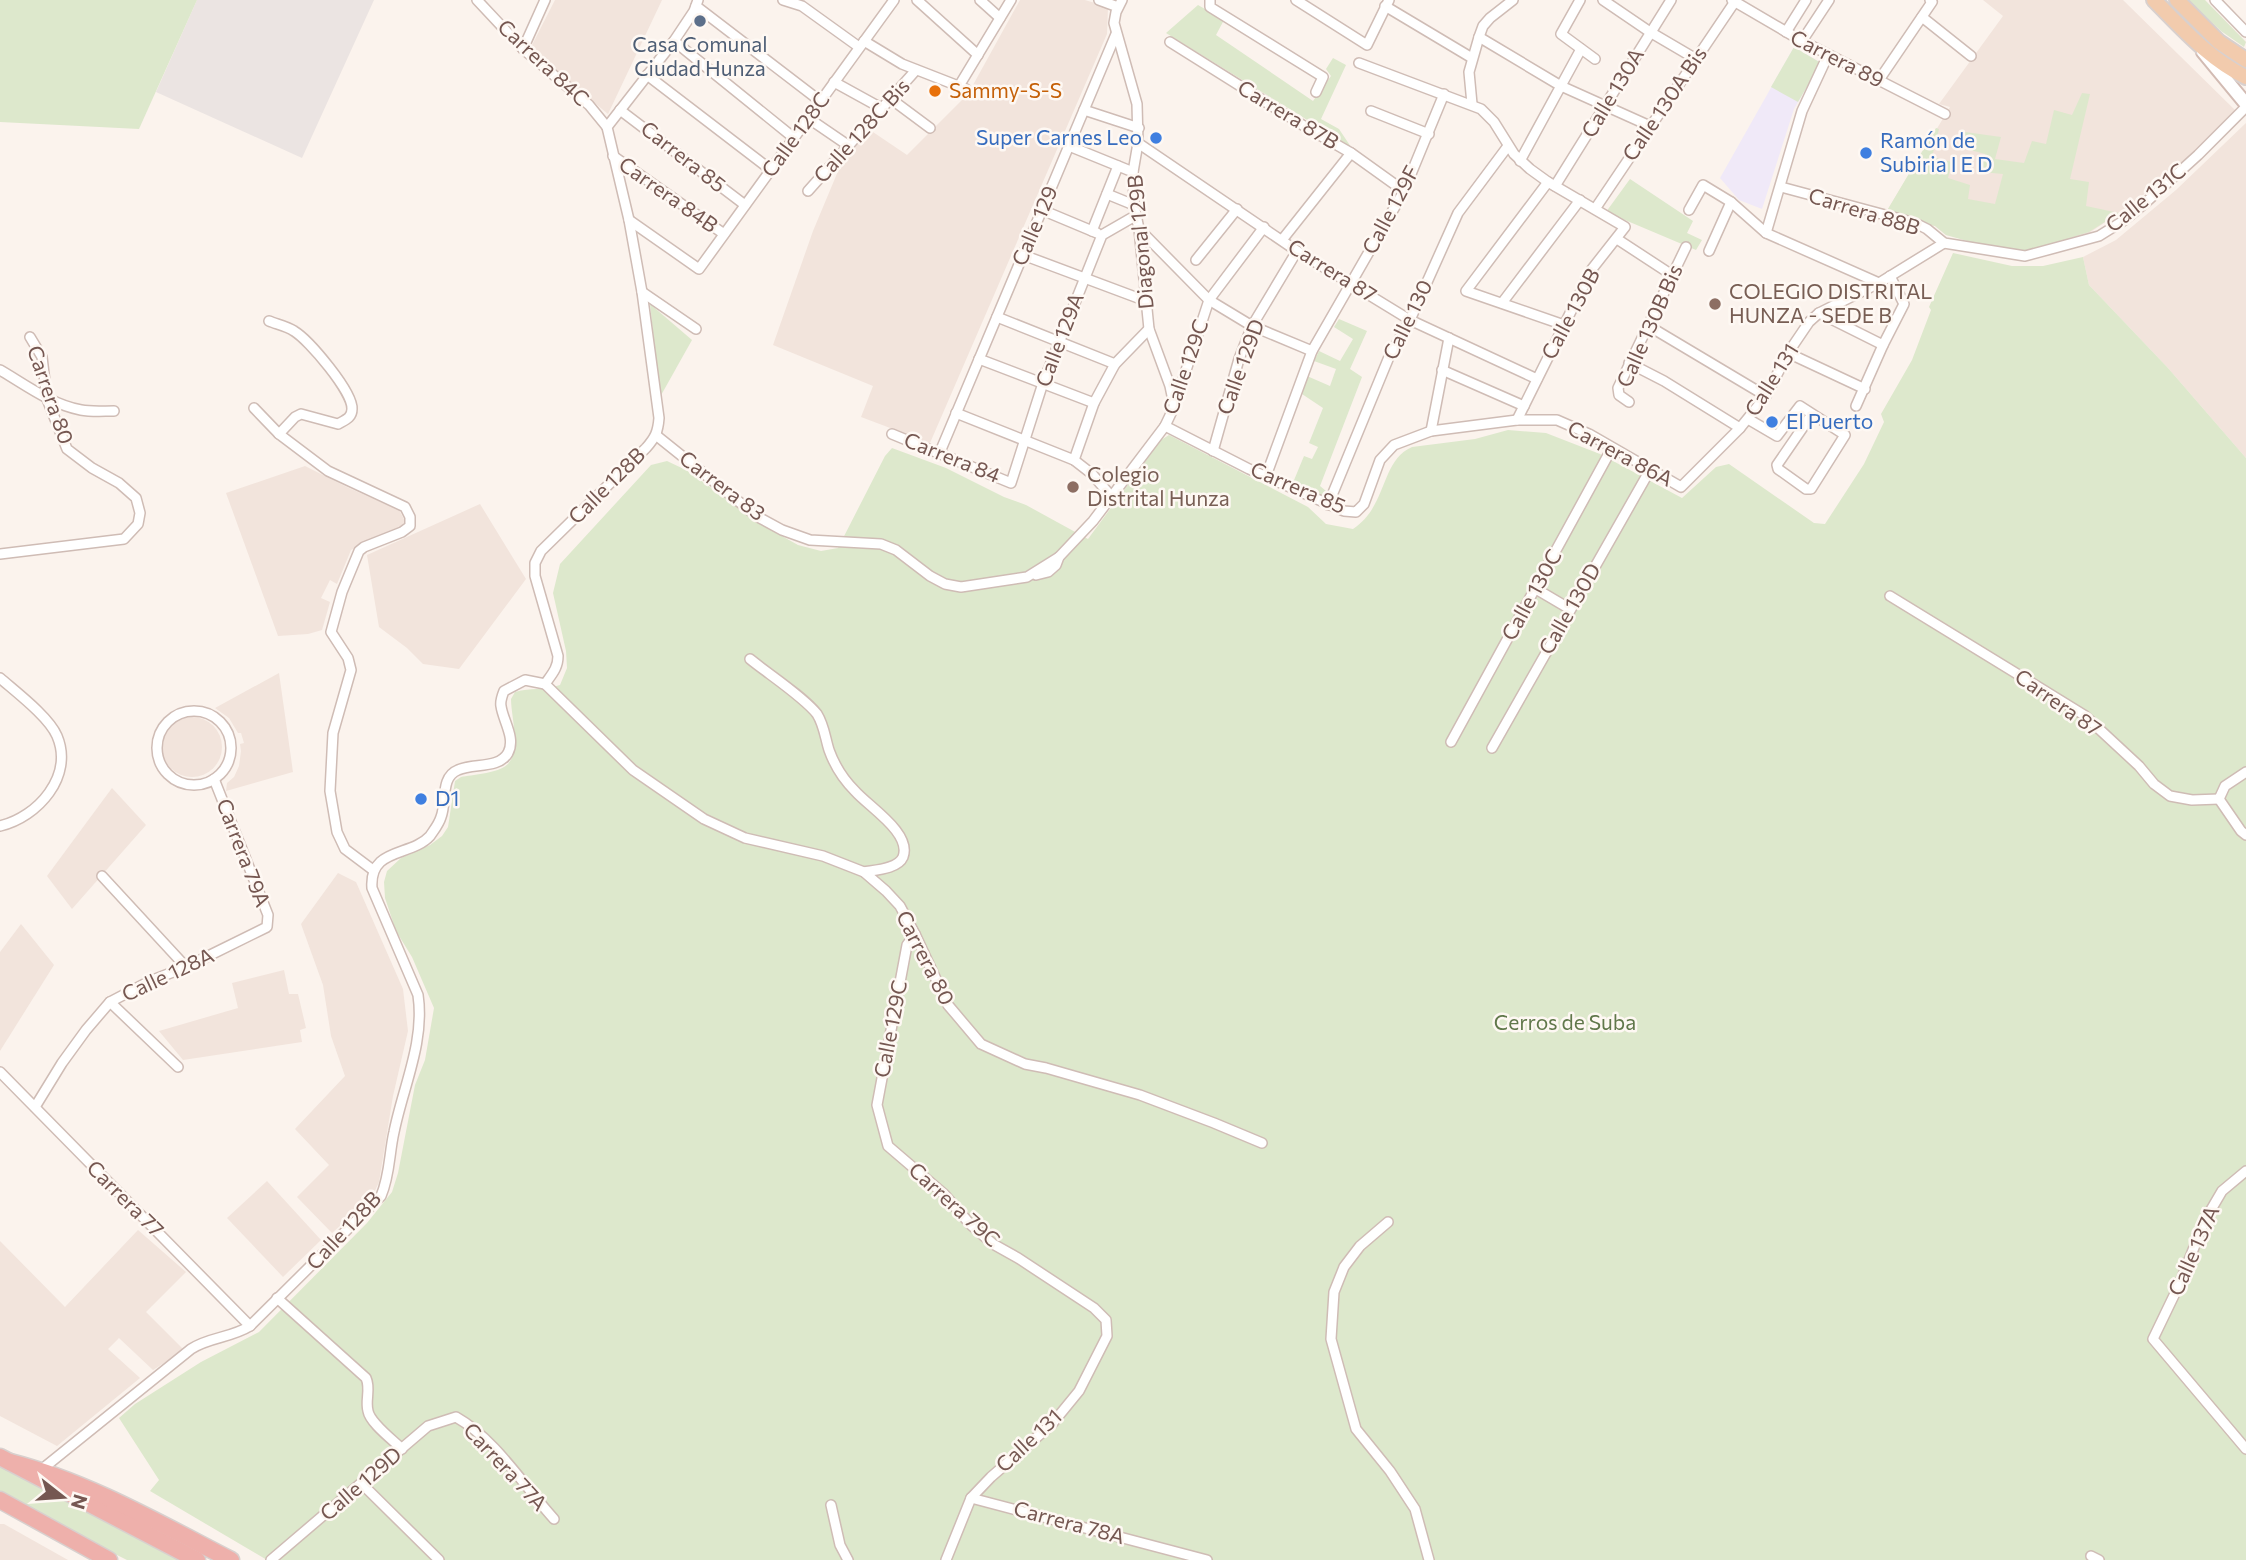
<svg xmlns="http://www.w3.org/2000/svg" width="2246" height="1560" font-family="Commissioner,sans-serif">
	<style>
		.residential { fill: #f2e4dc }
		.industrial { fill: #ebe4e2 }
		.education { fill: #f0e9f8 }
		.green { fill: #dde8cc }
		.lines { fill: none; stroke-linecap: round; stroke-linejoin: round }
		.street-casing { stroke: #cfbcb5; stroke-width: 12 }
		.secondary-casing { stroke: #d2bbb3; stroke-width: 16 }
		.primary-casing { stroke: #d8d0ce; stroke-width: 18 }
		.highway-casing { stroke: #d8d0ce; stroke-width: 19 }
		.street { stroke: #fff; stroke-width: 9 }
		.secondary { stroke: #fff; stroke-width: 12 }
		.primary { stroke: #f2cbad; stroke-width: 14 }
		.highway { stroke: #eeb0ab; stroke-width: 16 }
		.service-dot { fill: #5c6f8a; stroke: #fef8f3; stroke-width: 2.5 }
		.food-dot { fill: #e8710a; stroke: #fef8f3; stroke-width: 2.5 }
		.shop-dot { fill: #3f7fe0; stroke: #fef8f3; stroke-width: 2.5 }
		.education-dot { fill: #8d6e63; stroke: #fef8f3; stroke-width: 2.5 }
		.labels { text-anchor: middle; stroke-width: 5; stroke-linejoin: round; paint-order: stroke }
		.service-label { font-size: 21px; fill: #4e5e75; stroke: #fef8f3 }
		.street-label { font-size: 21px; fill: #755751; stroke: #fef8f3 }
		.food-label { font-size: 21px; fill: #c56008; stroke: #fef8f3; text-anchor: start }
		.shop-label { font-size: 21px; fill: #366cbe; stroke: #fef8f3; text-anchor: start }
		.education-label { font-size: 21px; fill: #785e54; stroke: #fef8f3; text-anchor: start }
		.park-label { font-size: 21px; fill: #61784b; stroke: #fef8f3 }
	</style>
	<rect width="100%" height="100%" fill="#fbf3ed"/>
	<g class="residential">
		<polygon points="555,0 662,0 608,114 530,49"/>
		<polygon points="1020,0 1085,0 1108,7 1107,34 930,443 861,417 873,386 773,345 813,231 841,164 870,130 907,155 968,94"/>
		<polygon points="1983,0 2123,0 2235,110 2167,177 2119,213 2089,233 2031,250 1946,235 1935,226 1885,214 1950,107 1939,104 2003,16"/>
		<polygon points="2246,123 2246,458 2168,368 2089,285 2083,257 2116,240 2176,190"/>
		<polygon points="305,466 349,488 399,510 405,521 401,527 351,550 337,584 330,580 321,598 330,602 322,630 308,634 278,636 226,493"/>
		<polygon points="480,504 526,579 459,669 423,664 407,648 379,627 367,555"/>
		<polygon points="279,673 293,772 226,791 227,783 234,777 239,766 241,751 240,744 244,743 241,733 238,733 229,718 215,708"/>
		<circle cx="192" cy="747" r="30"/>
		<polygon points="112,788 146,825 72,909 47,876"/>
		<polygon points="338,873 356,882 403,989 408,1031 393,1096 379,1182 372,1197 332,1233 297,1197 329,1165 295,1129 345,1076 331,1036 323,985 301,924"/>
		<polygon points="21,924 54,965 0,1051 0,952"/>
		<polygon points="284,970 289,994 298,994 306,1028 300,1030 302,1042 183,1060 159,1031 238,1008 232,983"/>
		<polygon points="267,1181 321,1240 283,1277 227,1218"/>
		<polygon points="138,1230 186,1272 146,1312 184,1350 153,1370 119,1338 108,1349 140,1378 57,1446 0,1416 0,1241 65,1307"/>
		<polygon points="0,1524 4,1524 68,1560 0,1560"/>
	</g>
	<polygon class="industrial" points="197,0 374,0 302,158 156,92"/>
	<polygon class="education" points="1794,47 1821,63 1794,109 1762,209 1739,200 1720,178"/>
	<g class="green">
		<polygon points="0,0 197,0 139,129 0,122"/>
		<polygon points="2190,0 2205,0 2246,42 2244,47 2221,31 2189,1"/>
		<polygon points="1198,5 1224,20 1216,35 1313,101 1331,76 1326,69 1333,58 1346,65 1321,119 1339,129 1351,147 1166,33"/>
		<polygon points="1794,47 1821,63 1798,102 1771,87"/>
		<polygon points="2082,93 2090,94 2070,179 2089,182 2086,206 2119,213 2089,232 2031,250 1999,250 1946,235 1935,226 1885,214 1936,128 1939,129 1932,157 1952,162 1948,178 1970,185 1968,199 1995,204 2003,174 1981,172 1985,154 1963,148 1965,132 2001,137 1995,159 2024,163 2032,141 2046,144 2054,110 2072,115"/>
		<polygon points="1630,179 1693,221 1687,233 1702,240 1696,250 1606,212"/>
		<path d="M1953 253 2012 266H2043L2083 257 2089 285 2168 368 2246 458V1560H267L150 1491 159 1480 119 1418 135 1404 201 1362 259 1332 367 1223 392 1192 398 1173 415 1085 425 1060 434 1008 412 957 396 931 385 898 384 882 387 871 401 858 430 845 442 836 448 827 455 781 461 777C472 775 495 773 504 767 523 756 511 718 511 699L515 692C532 687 542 691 560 685L567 668 566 651 553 593 560 564 651 465 667 461 686 470 771 530 798 545 821 551 838 548 885 456 892 448 946 468 1004 497 1026 505 1088 539 1161 440 1169 435 1308 507 1326 524 1353 529C1388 506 1380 461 1412 447L1475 439 1508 430 1546 433 1600 454 1682 498 1716 467 1729 464 1814 523 1825 524 1864 464 1884 422 1881 414 1912 360 1931 310 1929 307Z"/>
		<polygon points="650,304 692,340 660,397"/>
		<polygon points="1339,319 1367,331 1350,369 1362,377 1320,486 1326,491 1324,497 1292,485 1304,456 1312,459 1318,447 1309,443 1323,408 1302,394 1307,376 1330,386 1336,369 1314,361 1319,351 1340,361 1353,339 1334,327"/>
		<polygon points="0,1467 65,1497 184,1560 127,1560 69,1531 0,1491"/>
	</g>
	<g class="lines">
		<defs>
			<g id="street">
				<polyline points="477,0 523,49 589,105 607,127"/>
				<polyline points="783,0 802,6 859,47"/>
				<polyline points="917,0 978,55"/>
				<polyline points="980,0 1000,18"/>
				<polyline points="1099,0 1118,7"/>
				<polyline points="1122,0 1116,12 1114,23 1137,104 1138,143 1133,172 1134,205 1139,229 1149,329 1170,386 1174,405"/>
				<polyline points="1210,0 1210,7 1323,77 1316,92"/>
				<polyline points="1296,0 1367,45 1389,0"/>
				<polyline points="1580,0 1561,34 1595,59"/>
				<polyline points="1603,0 1650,32 1696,59"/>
				<polyline points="1732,0 1802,41 1945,114"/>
				<polyline points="2215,0 2246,32"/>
				<polyline points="696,6 820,101"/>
				<polyline points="1385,6 1472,58"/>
				<polyline points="1922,17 1971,56"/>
				<polyline points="1786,32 1806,0"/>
				<polyline points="1479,37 1561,86 1650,126"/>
				<polyline points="674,41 794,138"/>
				<polyline points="864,41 902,64 966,89"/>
				<polyline points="1802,41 1829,0"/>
				<polyline points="1170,42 1304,126 1351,153 1404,191"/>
				<polyline points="523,49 545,0"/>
				<polyline points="1359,63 1481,109 1494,122 1514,154 1530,169 1548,182 1625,227 1592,269 1517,420"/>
				<polyline points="647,75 771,170"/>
				<polyline points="1879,80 1932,2 1930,0"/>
				<polyline points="834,82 883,109"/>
				<polyline points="959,86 1011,0"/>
				<polyline points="891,99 930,128"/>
				<polyline points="1472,104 1469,72 1479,37 1483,26 1490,18 1513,0"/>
				<polyline points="620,110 745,205"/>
				<polyline points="1084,110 1139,128"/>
				<polyline points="1371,111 1429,134"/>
				<polyline points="808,118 849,146"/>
				<polyline points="1138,143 1297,251 1410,320 1537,379"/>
				<polyline points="1069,146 1133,172"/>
				<polyline points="613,156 724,234"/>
				<polyline points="1520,161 1581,49"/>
				<polyline points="1548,182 1466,291 1564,325"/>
				<polyline points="1555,186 1671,0"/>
				<polyline points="1781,187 1915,223 1927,229 1944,243 2025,256 2099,236 2123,221 2144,204 2198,155 2246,107"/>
				<polyline points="808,191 916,70"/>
				<polyline points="1107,194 1134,205"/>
				<polyline points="1595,209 1736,0"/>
				<polyline points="1042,210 1097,233"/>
				<polyline points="1689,210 1703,185 1731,202 1766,233 1879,283"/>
				<polyline points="629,220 699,269 894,0"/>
				<polyline points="1139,229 1209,300 1252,326 1312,351"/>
				<polyline points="1092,231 1118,166"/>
				<polyline points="1766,233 1802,111 1828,55"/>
				<polyline points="1617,239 1672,275"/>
				<polyline points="1282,240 1351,153"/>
				<polyline points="1709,251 1731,202"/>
				<polyline points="1023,255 1146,301"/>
				<polyline points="1196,260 1237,209"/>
				<polyline points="642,292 696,329"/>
				<polyline points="1502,303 1580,200"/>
				<polyline points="1819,313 1883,345"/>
				<polyline points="997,317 1115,364"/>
				<path d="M269 321C276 324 287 326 294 331 309 340 353 392 352 409 352 418 345 420 338 424L301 414 295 417 279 434"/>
				<polyline points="1647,325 1766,396"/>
				<polyline points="1788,353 1865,389"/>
				<polyline points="979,359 1094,403"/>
				<polyline points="1629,363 1664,381 1740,428"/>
				<path d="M0 370C26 385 50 404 81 410 91 412 103 411 114 411"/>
				<polyline points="1442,370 1524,406"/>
				<polyline points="1629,402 1619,395 1618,388 1686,247"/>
				<polyline points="1856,406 1883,345 1904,304 1890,276"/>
				<polyline points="254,408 279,434 328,471 405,507 410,517 410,526 402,532 364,547 359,551 342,592 331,632 348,658 351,670 333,733 330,791 337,832 345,849 373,870"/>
				<polyline points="956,413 1074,460 1092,474 1111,496"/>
				<polyline points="1748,419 1777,436 1800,406 1845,435 1811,489 1806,489 1778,469 1777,465 1812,414"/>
				<polyline points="1165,426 1249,469 1344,511 1356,512 1364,504 1380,460 1394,445 1431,431 1517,420 1557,420 1589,434 1681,487 1740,428 1766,396 1788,353 1809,322 1819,313 1879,283 1944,243"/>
				<polyline points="1431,431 1449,338"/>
				<polyline points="892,434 1011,483 1043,383 1102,235 1135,216"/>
				<polyline points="657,436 758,517 782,530 810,540 881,544 896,550 930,576 945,584 961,587 1027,577 1059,557"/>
				<polyline points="1213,451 1239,359 1252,326 1297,251"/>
				<polyline points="940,452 1116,34"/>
				<polyline points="1074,460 1094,403 1115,364 1149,329"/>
				<polyline points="1266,476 1312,351 1404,191 1444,94"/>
				<polyline points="1328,505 1389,357 1410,320 1458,213 1508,146"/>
				<polyline points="0,554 124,539 138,524 140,513 136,498 119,483 92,468 67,449 47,399 42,357 30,337"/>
				<polyline points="1036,575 1048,572 1056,565 1059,557 1093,521 1165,426 1174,407 1209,300 1264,227"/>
				<polyline points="1536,589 1570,609"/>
				<polyline points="1890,596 2084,715 2139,766 2154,784 2170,796 2192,800 2219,799"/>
				<path d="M750 659C767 673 804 697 817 714 824 725 825 737 829 750 834 764 844 780 855 791 869 807 912 833 903 857 898 869 875 870 864 872"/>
				<path d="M0 678C16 692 49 717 57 736 74 776 38 817 0 826"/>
				<polyline points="545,684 633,770 704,819 745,838 823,856 864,872 886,891 900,906 915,934 948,1005 981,1044 1025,1064 1046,1068 1140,1095 1214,1123 1262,1143"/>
				<path d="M545 684C552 674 558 668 558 656L535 576V563L541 551 646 448C655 438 658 432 659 418L642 292 629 220 607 127 674 41 694 11 698 0"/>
				<circle cx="194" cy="748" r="37"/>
				<polyline points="1451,742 1612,448"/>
				<polyline points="1492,748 1650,470"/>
				<polyline points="2219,799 2241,831 2246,835"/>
				<polyline points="2219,799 2225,786 2246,772"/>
				<polyline points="102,876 186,967"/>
				<polyline points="915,934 907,945 877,1105 888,1146 944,1194 970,1224 993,1244 1018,1258 1094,1308 1106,1320 1107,1336 1079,1391 1052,1424 991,1477 971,1498 946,1560"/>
				<polyline points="110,1002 178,1067"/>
				<polyline points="0,1072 250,1326"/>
				<polyline points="35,1107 62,1063 86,1030 110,1002 150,981 186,967 267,927 268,915 214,779"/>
				<polyline points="2246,1171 2222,1191 2205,1220 2179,1285 2153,1339 2246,1449"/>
				<polyline points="1388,1222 1360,1246 1344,1267 1334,1292 1331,1339 1356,1429 1390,1471 1415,1509 1429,1560"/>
				<path d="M277 1298 366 1378C371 1389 365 1400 368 1411 370 1423 393 1440 402 1449"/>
				<path d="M41 1470 191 1349C209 1337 231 1338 250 1326L381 1196C390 1175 389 1154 394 1132 403 1087 425 1042 418 995L372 888C369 847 411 857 430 836 434 830 439 824 441 817 447 802 440 777 458 770 473 763 499 769 508 753 516 738 503 721 501 706 500 701 502 696 504 691L525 680 545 684"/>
				<polyline points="362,1484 439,1560"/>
				<polyline points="971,1498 1207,1560"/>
				<polyline points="831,1505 840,1545 848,1560"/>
				<polyline points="2091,1556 2099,1560"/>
				<path d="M271 1560 428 1426 456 1417C495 1439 524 1486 554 1519"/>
			</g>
			<polyline id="secondary" points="2203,52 2246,104"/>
			<g id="primary">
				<path d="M2154 0C2182 28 2210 60 2246 77"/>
				<polyline points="2177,0 2219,42 2246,60"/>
			</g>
			<g id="highway">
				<polyline points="0,1457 197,1560"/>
				<path d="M10 1462C88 1482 159 1523 231 1560"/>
				<polyline points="0,1500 109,1560"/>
			</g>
		</defs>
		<use href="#street" class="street-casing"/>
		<use href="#secondary" class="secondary-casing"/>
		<use href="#primary" class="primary-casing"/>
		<use href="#highway" class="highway-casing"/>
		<use href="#street" class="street"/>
		<use href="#secondary" class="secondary"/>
		<use href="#primary" class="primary"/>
		<use href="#highway" class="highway"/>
	</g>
	<circle class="service-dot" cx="700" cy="21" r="7"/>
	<circle class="food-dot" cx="935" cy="91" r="7"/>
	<g class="shop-dot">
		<circle cx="1156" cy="138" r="7"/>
		<circle cx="1866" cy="153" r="7"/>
		<circle cx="1772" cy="422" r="7"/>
		<circle cx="421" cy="799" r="7"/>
	</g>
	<g class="education-dot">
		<circle cx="1715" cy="304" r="7"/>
		<circle cx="1073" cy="487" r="7"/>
	</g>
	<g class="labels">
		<g class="service-label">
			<text x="700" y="52">Casa Comunal<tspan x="700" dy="24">Ciudad Hunza</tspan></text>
		</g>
		<g class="street-label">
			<text transform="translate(1837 59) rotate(27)" y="7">Carrera 89</text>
			<text transform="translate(543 63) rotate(43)" y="7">Carrera 84C</text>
			<text transform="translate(1613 93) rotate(-59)" y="7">Calle 130A</text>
			<text transform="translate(1665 104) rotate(-56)" y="7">Calle 130A Bis</text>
			<text transform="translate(1288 115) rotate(31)" y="7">Carrera 87B</text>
			<text transform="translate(862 131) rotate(-48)" y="7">Calle 128C Bis</text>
			<text transform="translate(796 135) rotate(-54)" y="7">Calle 128C</text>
			<text transform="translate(683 157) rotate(38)" y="7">Carrera 85</text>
			<text transform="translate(668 195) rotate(35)" y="7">Carrera 84B</text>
			<text transform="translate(2146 198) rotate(-39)" y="7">Calle 131C</text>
			<text transform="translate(1391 210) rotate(-62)" y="7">Calle 129F</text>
			<text transform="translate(1864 212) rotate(17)" y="7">Carrera 88B</text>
			<text transform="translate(1035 226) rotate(-67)" y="7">Calle 129</text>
			<text transform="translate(1141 242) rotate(-95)" y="7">Diagonal 129B</text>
			<text transform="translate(1332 271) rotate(32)" y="7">Carrera 87</text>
			<text transform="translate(1571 314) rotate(-62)" y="7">Calle 130B</text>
			<text transform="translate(1408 320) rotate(-64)" y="7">Calle 130</text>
			<text transform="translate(1650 326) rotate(-66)" y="7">Calle 130B Bis</text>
			<text transform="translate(1060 340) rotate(-69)" y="7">Calle 129A</text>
			<text transform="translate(1186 367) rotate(-71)" y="7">Calle 129C</text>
			<text transform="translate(1241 367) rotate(-70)" y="7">Calle 129D</text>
			<text transform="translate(1772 380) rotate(-58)" y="7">Calle 131</text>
			<text transform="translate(50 395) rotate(71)" y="7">Carrera 80</text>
			<text transform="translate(1620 454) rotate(28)" y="7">Carrera 86A</text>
			<text transform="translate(952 458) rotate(22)" y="7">Carrera 84</text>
			<text transform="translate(607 486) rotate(-45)" y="7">Calle 128B</text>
			<text transform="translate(722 486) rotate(37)" y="7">Carrera 83</text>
			<text transform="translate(1298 488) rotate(23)" y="7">Carrera 85</text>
			<text transform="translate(1532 595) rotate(-61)" y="7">Calle 130C</text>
			<text transform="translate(1570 609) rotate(-60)" y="7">Calle 130D</text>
			<text transform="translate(2058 703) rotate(35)" y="7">Carrera 87</text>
			<text transform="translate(243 853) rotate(69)" y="7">Carrera 79A</text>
			<text transform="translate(925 958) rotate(63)" y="7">Carrera 80</text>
			<text transform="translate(168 975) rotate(-25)" y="7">Calle 128A</text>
			<text transform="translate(891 1029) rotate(-79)" y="7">Calle 129C</text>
			<text transform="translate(125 1199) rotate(45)" y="7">Carrera 77</text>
			<text transform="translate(954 1205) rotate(42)" y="7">Carrera 79C</text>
			<text transform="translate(344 1231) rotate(-47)" y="7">Calle 128B</text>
			<text transform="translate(2194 1251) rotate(-66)" y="7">Calle 137A</text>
			<text transform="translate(1029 1441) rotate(-43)" y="7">Calle 131</text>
			<text transform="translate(505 1467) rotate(47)" y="7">Carrera 77A</text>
			<text transform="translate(361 1484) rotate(-41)" y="7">Calle 129D</text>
			<text transform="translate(1069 1523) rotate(15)" y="7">Carrera 78A</text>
		</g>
		<g class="food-label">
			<text x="949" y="98">Sammy-S-S</text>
		</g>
		<g class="shop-label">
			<text x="1142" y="145" text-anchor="end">Super Carnes Leo</text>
			<text x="1880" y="148">Ramón de<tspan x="1880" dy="24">Subiria I E D</tspan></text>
			<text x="1786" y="429">El Puerto</text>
			<text x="435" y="806">D1</text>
		</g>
		<g class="education-label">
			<text x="1729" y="299">COLEGIO DISTRITAL<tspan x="1729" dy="24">HUNZA - SEDE B</tspan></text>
			<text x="1087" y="482">Colegio<tspan x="1087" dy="24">Distrital Hunza</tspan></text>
		</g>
		<g class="park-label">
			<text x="1565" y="1030">Cerros de Suba</text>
		</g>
	</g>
	<g transform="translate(63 1497) rotate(107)" stroke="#fef8f3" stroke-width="5" paint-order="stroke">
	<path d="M0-5L12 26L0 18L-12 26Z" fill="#755751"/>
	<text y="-10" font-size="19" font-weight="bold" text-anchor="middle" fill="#755751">N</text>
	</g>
</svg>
